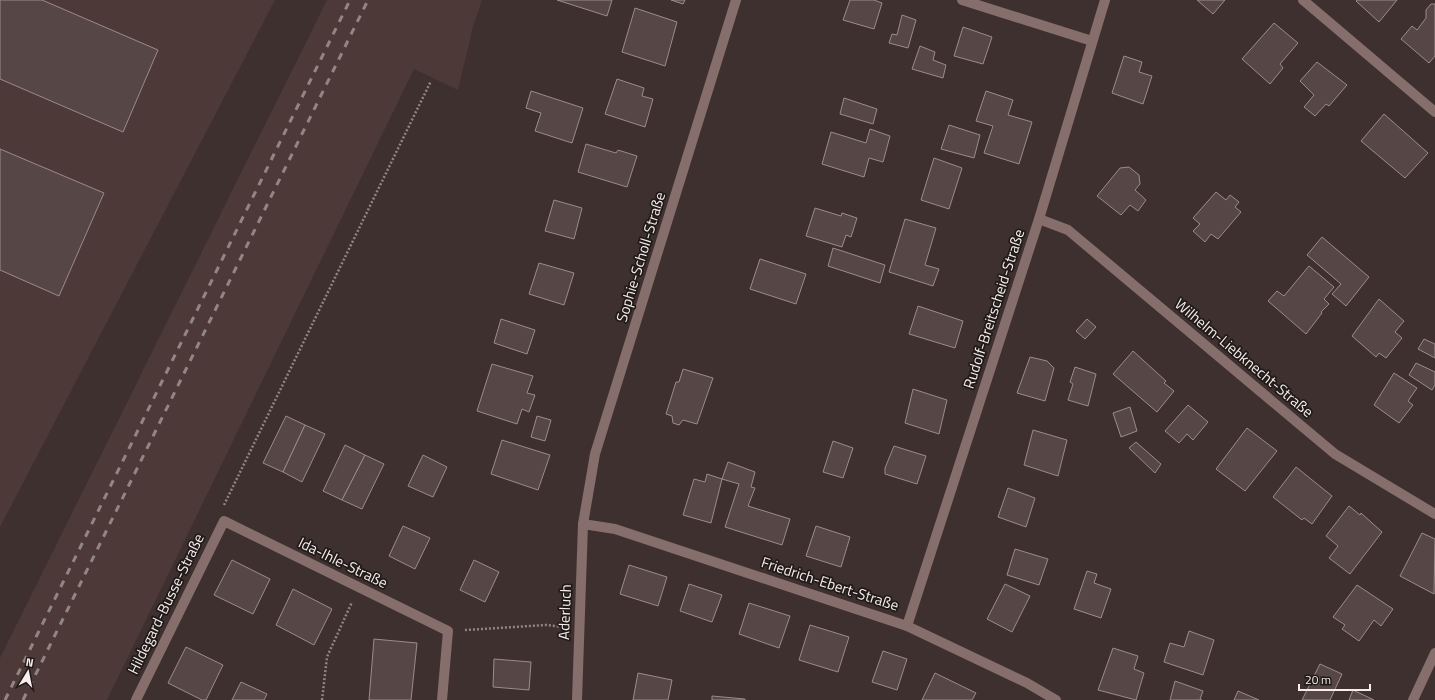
<svg xmlns="http://www.w3.org/2000/svg" width="1435" height="700" font-family="'Titillium Web',sans-serif">
	<style>
		.built { fill: #4d3938 }
		.building { fill: #564746; stroke: #9c8b8a }
		.lines { fill: none; stroke-linecap: round; stroke-linejoin: round }
		.path { stroke: #918584; stroke-width: 2.5; stroke-dasharray: 2 2; stroke-linecap: butt }
		.minor { stroke: #866e6c; stroke-width: 10 }
		.rail { stroke: #928685; stroke-width: 3; stroke-dasharray: 7 7; stroke-linecap: butt }
		.labels { text-anchor: middle; stroke-width: 3.5; stroke-linejoin: round; paint-order: stroke }
		.street-label { font-size: 15px; fill: #f6edec; stroke: #201a19 }
	</style>
	<rect width="100%" height="100%" fill="#3e302f"/>
	<g class="built">
		<polygon points="0,0 275,0 0,527"/>
		<polygon points="327,0 482,0 473,27 458,90 414,69 107,700 0,700 0,658"/>
	</g>
	<g class="building">
		<polygon points="0,0 42,0 158,50 123,132 0,79"/>
		<polygon points="557,0 612,0 607,16"/>
		<polygon points="671,0 685,0 683,4"/>
		<polygon points="850,0 874,0 882,3 874,29 843,20"/>
		<polygon points="1197,0 1225,0 1213,14"/>
		<polygon points="1357,0 1397,0 1379,22 1356,1"/>
		<polygon points="1431,4 1435,4 1435,56 1429,63 1401,39 1412,26 1417,30 1426,18 1426,10"/>
		<polygon points="635,8 677,22 665,66 622,52"/>
		<polygon points="902,15 916,20 908,48 889,43 892,34 897,35"/>
		<polygon points="1274,23 1298,43 1280,64 1283,68 1270,84 1242,59"/>
		<polygon points="963,27 992,37 983,64 954,56"/>
		<polygon points="920,46 935,52 933,60 946,65 943,78 912,69"/>
		<polygon points="1124,56 1142,62 1139,72 1152,76 1143,104 1112,93"/>
		<polygon points="1317,62 1347,85 1329,106 1326,104 1315,116 1304,107 1314,95 1300,81"/>
		<polygon points="617,79 644,88 642,96 653,99 645,127 605,114"/>
		<polygon points="531,91 583,108 572,143 535,131 541,113 526,108"/>
		<polygon points="986,91 1013,100 1008,115 1032,122 1019,164 984,153 993,126 976,121"/>
		<polygon points="844,98 877,109 873,124 840,114"/>
		<polygon points="1384,114 1428,153 1405,178 1361,141"/>
		<polygon points="949,125 980,135 974,158 941,149"/>
		<polygon points="870,129 890,136 883,162 869,158 864,177 822,164 831,132 866,143"/>
		<polygon points="586,144 616,153 618,150 637,156 627,187 578,172"/>
		<polygon points="0,149 104,193 59,296 0,270"/>
		<polygon points="934,158 962,168 949,209 921,200"/>
		<polygon points="1129,167 1139,175 1140,184 1135,190 1146,200 1138,211 1130,205 1121,215 1097,196 1120,168"/>
		<polygon points="1216,192 1226,200 1230,195 1239,202 1235,207 1241,212 1218,239 1211,234 1205,242 1193,231 1200,224 1193,218"/>
		<polygon points="554,200 582,208 574,239 545,231"/>
		<polygon points="815,208 841,216 842,213 857,218 851,237 846,235 842,247 806,236"/>
		<polygon points="905,219 936,228 925,265 939,269 933,286 889,272"/>
		<polygon points="1322,237 1369,277 1346,306 1332,294 1341,284 1307,255"/>
		<polygon points="833,248 885,265 880,283 828,266"/>
		<polygon points="760,259 806,274 796,304 750,289"/>
		<polygon points="539,263 574,273 564,305 529,294"/>
		<polygon points="1309,266 1334,287 1324,299 1329,304 1321,312 1322,313 1306,334 1268,301 1277,291 1284,296"/>
		<polygon points="1379,299 1404,321 1395,332 1402,338 1386,358 1379,353 1376,357 1352,336"/>
		<polygon points="918,306 963,321 955,348 909,334"/>
		<polygon points="501,319 535,330 527,354 494,343"/>
		<polygon points="1087,319 1096,327 1085,339 1076,331"/>
		<polygon points="1424,339 1435,344 1435,358 1418,349"/>
		<polygon points="1133,351 1166,381 1164,383 1174,391 1157,412 1113,374"/>
		<polygon points="1030,357 1047,361 1054,368 1045,401 1017,393"/>
		<polygon points="1416,363 1435,372 1435,385 1432,390 1409,375"/>
		<polygon points="492,364 533,376 527,393 535,395 529,412 522,409 517,424 477,411"/>
		<polygon points="1075,367 1096,374 1088,406 1068,400 1073,384 1070,382"/>
		<polygon points="683,369 713,378 697,424 683,420 679,425 673,423 672,416 666,414 676,382 679,382"/>
		<polygon points="1394,373 1417,388 1408,401 1413,405 1399,423 1374,405"/>
		<polygon points="913,389 947,400 939,434 905,423"/>
		<polygon points="1188,405 1208,422 1193,440 1187,434 1179,443 1165,431"/>
		<polygon points="1130,407 1137,431 1121,437 1113,413"/>
		<polygon points="286,416 305,425 283,472 263,463"/>
		<polygon points="537,416 551,420 545,441 531,437"/>
		<polygon points="305,425 325,434 302,482 283,472"/>
		<polygon points="1247,428 1277,451 1245,491 1216,469"/>
		<polygon points="1033,430 1067,440 1058,476 1024,465"/>
		<polygon points="502,440 550,455 538,490 491,474"/>
		<polygon points="833,441 853,448 843,478 823,472"/>
		<polygon points="1136,442 1161,464 1155,473 1129,448"/>
		<polygon points="345,445 365,455 342,500 323,491"/>
		<polygon points="894,446 926,456 917,484 885,474 885,468"/>
		<polygon points="365,455 384,464 362,509 342,500"/>
		<polygon points="423,455 447,467 433,497 408,486"/>
		<polygon points="728,462 755,472 751,487 755,488 748,506 790,519 782,545 725,527 739,484 722,479"/>
		<polygon points="1296,467 1332,496 1312,524 1304,518 1302,520 1273,497"/>
		<polygon points="707,474 722,479 711,523 683,515 694,479 705,482"/>
		<polygon points="1008,488 1035,498 1026,527 998,517"/>
		<polygon points="1349,506 1360,515 1361,513 1382,532 1350,574 1329,558 1338,546 1326,536"/>
		<polygon points="403,526 430,538 415,569 389,556"/>
		<polygon points="816,526 850,537 841,567 806,556"/>
		<polygon points="1422,533 1435,539 1434,594 1400,576"/>
		<polygon points="1015,549 1048,559 1039,585 1007,575"/>
		<polygon points="232,560 270,579 253,614 214,595"/>
		<polygon points="474,560 499,572 485,602 460,590"/>
		<polygon points="629,565 667,577 658,606 620,594"/>
		<polygon points="1087,571 1097,574 1094,583 1111,589 1101,618 1074,609"/>
		<polygon points="689,584 722,595 712,622 680,611"/>
		<polygon points="1005,584 1030,596 1012,632 987,619"/>
		<polygon points="1357,585 1393,609 1381,626 1374,620 1359,641 1342,629 1345,625 1333,617"/>
		<polygon points="293,589 332,609 314,645 276,625"/>
		<polygon points="749,603 790,616 779,648 739,634"/>
		<polygon points="810,625 849,637 838,672 799,660"/>
		<polygon points="1189,631 1214,640 1203,675 1164,662 1170,643 1184,647"/>
		<polygon points="374,639 417,643 411,700 369,700"/>
		<polygon points="186,647 223,665 206,700 202,700 168,683"/>
		<polygon points="1113,648 1138,656 1134,669 1144,673 1136,700 1098,690"/>
		<polygon points="883,651 907,659 897,690 872,682"/>
		<polygon points="494,659 531,662 529,690 493,687"/>
		<polygon points="1320,664 1342,674 1330,700 1302,700"/>
		<polygon points="638,673 672,680 668,700 633,700"/>
		<polygon points="935,673 976,693 972,700 922,700"/>
		<polygon points="1175,681 1203,691 1200,699 1202,700 1170,700"/>
		<polygon points="241,682 267,694 264,700 232,700"/>
		<polygon points="1353,690 1374,700 1349,700"/>
		<polygon points="1238,691 1259,700 1234,700"/>
		<polygon points="712,696 745,699 745,700 712,700"/>
	</g>
	<g class="lines">
		<g class="path">
			<polyline points="224,505 431,81"/>
			<polyline points="465,630 546,625 563,627"/>
			<polyline points="322,700 327,657 352,602"/>
		</g>
		<g class="minor">
			<polyline points="962,0 1092,41"/>
			<polyline points="1303,0 1435,112"/>
			<polyline points="1039,219 1068,230 1335,454 1435,514"/>
			<polyline points="583,524 615,529 907,626 1027,683 1056,700"/>
			<polyline points="907,626 1039,219 1105,0"/>
			<polyline points="136,700 224,521 448,631 442,700"/>
			<polyline points="577,700 583,524 595,454 736,0"/>
			<polyline points="1413,700 1435,653"/>
		</g>
		<g class="rail">
			<polyline points="5,700 350,0"/>
			<polyline points="23,700 368,0"/>
		</g>
	</g>
	<g class="labels">
		<g class="street-label">
			<text transform="translate(641 257) rotate(-73)" y="5">Sophie-Scholl-Straße</text>
			<text transform="translate(994 309) rotate(-72)" y="5">Rudolf-Breitscheid-Straße</text>
			<text transform="translate(1244 358) rotate(40)" y="5">Wilhelm-Liebknecht-Straße</text>
			<text transform="translate(343 563) rotate(26)" y="5">Ida-Ihle-Straße</text>
			<text transform="translate(830 584) rotate(18)" y="5">Friedrich-Ebert-Straße</text>
			<text transform="translate(166 604) rotate(-64)" y="5">Hildegard-Busse-Straße</text>
			<text transform="translate(565 612) rotate(-88)" y="5">Aderluch</text>
		</g>
	</g>
	<g transform="translate(28 672) rotate(10)" stroke="#201a19" stroke-width="3" paint-order="stroke">
	<path d="M0-3L7 15L0 10L-7 15Z" fill="#f6edec"/>
	<text y="-6" font-size="11" font-weight="bold" text-anchor="middle" fill="#f6edec">N</text>
	</g>
	<path d="M1299 684v6h71v-6" fill="none" stroke="#f6edec" stroke-width="2"/>
	<text x="1305" y="684" font-size="12" fill="#f6edec" stroke="#201a19" stroke-width="3" paint-order="stroke">20 m</text>
</svg>
